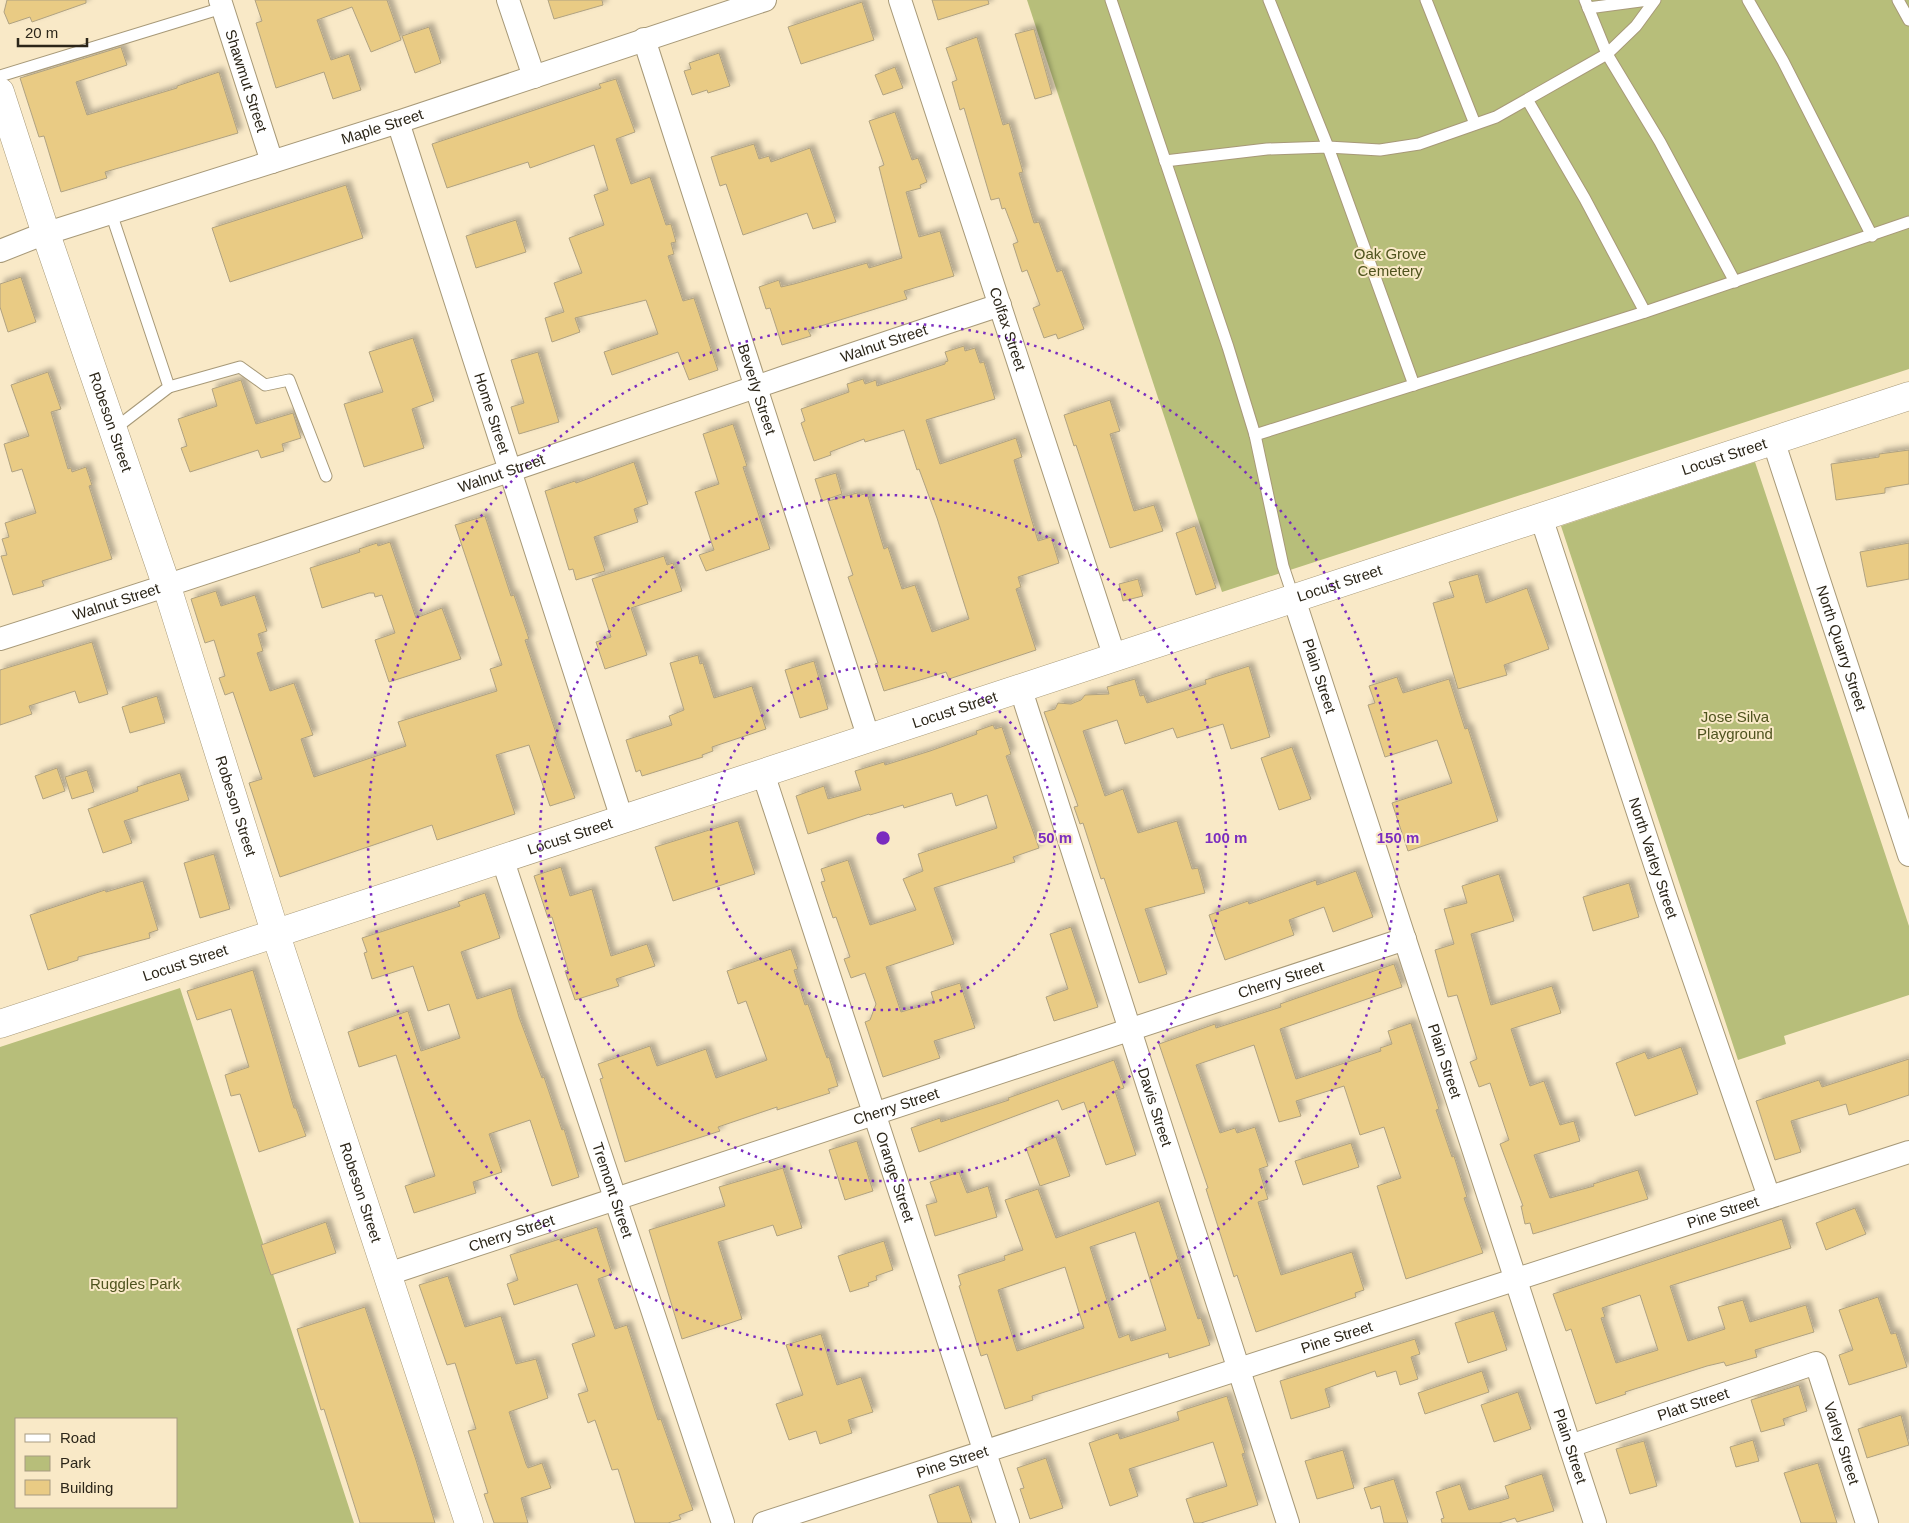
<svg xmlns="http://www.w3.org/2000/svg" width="1909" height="1523" font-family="Arial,sans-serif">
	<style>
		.green { fill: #b7be7a; fill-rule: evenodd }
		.building { fill: #e9cb84; stroke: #b0a281; fill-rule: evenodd; filter: url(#shadow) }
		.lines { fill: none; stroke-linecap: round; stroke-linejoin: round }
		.lane-casing { stroke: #a79978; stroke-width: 13 }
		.street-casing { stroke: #a79978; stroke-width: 24 }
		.secondary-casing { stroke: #a79978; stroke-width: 29 }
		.lane { stroke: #fff; stroke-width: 11 }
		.street { stroke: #fff; stroke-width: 22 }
		.secondary { stroke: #fff; stroke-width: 28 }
		.ring { fill: none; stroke: #7b2cbf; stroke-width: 2.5; stroke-dasharray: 2.5 5 }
		.labels { text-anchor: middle; stroke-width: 4; stroke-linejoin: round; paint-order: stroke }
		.street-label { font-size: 15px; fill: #2c2619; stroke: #f9e9c7 }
		.park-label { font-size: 15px; fill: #4f531e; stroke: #f9e9c7 }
		.centre { fill: #7b2cbf; stroke: #f9e9c7; stroke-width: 2.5 }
		.ring-label { font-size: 15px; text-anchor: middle; font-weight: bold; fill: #7b2cbf; stroke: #f9e9c7; stroke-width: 4; stroke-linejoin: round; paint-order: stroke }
	</style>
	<defs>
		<filter id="shadow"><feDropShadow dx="4.5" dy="-4.5" stdDeviation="2.5" flood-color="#0004"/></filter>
	</defs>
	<rect width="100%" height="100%" fill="#f9e9c7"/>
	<g class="green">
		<polygon points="1027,0 1909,0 1909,369 1222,592"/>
		<polygon points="1755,462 1909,926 1909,995 1784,1036 1786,1044 1738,1060 1561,526"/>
		<path d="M180 988 354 1523H0V1047ZM16 1419H176V1507H16Z"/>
	</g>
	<g class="building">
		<polygon points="7,0 86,0 86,3 32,22 30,17 9,24 4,12"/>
		<polygon points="255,0 387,0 401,40 371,52 352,7 317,20 331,60 349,54 361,90 333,99 324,72 276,88 256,23 262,21"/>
		<polygon points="548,0 602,0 603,5 554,19"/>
		<polygon points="932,0 988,0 989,4 938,20"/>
		<polygon points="862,2 874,40 801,64 788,27"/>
		<polygon points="429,27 441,63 415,73 402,36"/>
		<polygon points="1034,29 1052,94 1035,99 1015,34"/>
		<polygon points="977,37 1003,125 1009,123 1023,172 1019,173 1034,223 1039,222 1057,272 1062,270 1084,329 1058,339 1056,334 1044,338 1033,308 1040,305 1027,270 1022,272 1013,244 1018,242 1005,208 1002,209 999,198 991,200 964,108 960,110 952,82 957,80 946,48"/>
		<polygon points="121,47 127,65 76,82 87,115 177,88 177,86 219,72 238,133 105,172 107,178 61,192 44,136 39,137 20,78"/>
		<polygon points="719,53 730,86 708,93 707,90 692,95 684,71 691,69 689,63"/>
		<polygon points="895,67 903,88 883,95 875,75"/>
		<polygon points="616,79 635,132 616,139 631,184 650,177 666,225 671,224 676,242 671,243 674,254 668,256 683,301 694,298 718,370 689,380 678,352 612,375 604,352 658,334 646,300 575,318 580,332 552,342 545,318 564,312 554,283 582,273 569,238 604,225 594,195 608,190 594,145 530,168 528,162 447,188 432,144 601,88 599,84"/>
		<polygon points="895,112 912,160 918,158 927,182 920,185 921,188 906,192 919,237 940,231 954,276 904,291 907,299 808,330 811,336 782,345 770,308 766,309 759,287 779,280 781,287 794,284 867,263 869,268 902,258 879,167 884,165 869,121"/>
		<polygon points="754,144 759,159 769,156 771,162 810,148 836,222 813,229 807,213 743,235 726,184 720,186 711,157"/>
		<polygon points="346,185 363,238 230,282 212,228"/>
		<polygon points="516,220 526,252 476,268 466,236"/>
		<polygon points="21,277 36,322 8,332 0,307 0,284"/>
		<polygon points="413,338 434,401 412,409 424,448 364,467 344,404 383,392 369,352"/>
		<polygon points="964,346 965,351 975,348 980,363 984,362 995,399 926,420 940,464 1016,438 1022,457 1014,460 1017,471 1038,541 1051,537 1059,563 1018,577 1021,587 1016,589 1036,650 949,679 946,672 884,691 875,664 878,663 848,577 853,575 828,501 857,493 858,496 867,493 884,549 888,547 902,589 915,585 932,632 969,619 937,518 919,469 917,470 904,430 865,442 864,439 830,452 831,455 814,461 801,423 805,421 801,409 849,392 847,384 863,379 865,384 876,380 877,386 945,364 945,362 948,361 945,352"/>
		<polygon points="538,352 559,422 519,434 511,407 524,403 511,360"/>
		<polygon points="48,372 61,409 51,412 68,469 71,468 72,472 86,467 92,485 89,486 112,559 42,581 44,586 13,595 1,556 7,555 2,539 9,537 5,523 36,513 22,469 12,472 4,444 29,436 11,385"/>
		<polygon points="241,380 256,424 293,413 301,438 282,444 284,451 261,458 258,450 190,472 181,448 187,446 178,419 217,406 212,389"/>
		<polygon points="1110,400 1120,431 1110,434 1134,511 1154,505 1163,531 1110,548 1076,445 1074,446 1064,415"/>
		<polygon points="733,424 747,466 743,467 770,549 706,571 699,555 714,550 695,492 719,484 703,434"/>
		<polygon points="1909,450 1909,484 1885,488 1885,493 1836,500 1831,464 1879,457 1879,454"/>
		<polygon points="634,462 648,504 634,509 638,522 594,537 605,571 576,580 573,569 569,570 545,491 575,481 576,483"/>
		<polygon points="836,473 842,494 822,501 815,479"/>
		<polygon points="485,516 511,596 514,595 529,639 525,640 557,736 553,737 575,798 550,806 529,745 496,755 515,814 437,840 432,825 280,877 249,783 262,779 233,692 225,695 219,678 225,676 214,640 205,643 191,599 216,591 221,606 255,595 267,631 258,634 263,651 257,653 270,691 294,683 313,735 301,739 314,777 406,746 398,722 497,691 490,669 502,665 455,525"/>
		<polygon points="1195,526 1216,588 1196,595 1176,533"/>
		<polygon points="390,542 416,618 442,608 461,659 389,682 375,640 395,633 382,595 375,597 374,593 369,593 322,608 310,568 360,552 359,549 377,543 378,546"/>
		<polygon points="1909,543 1909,579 1867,587 1860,552"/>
		<polygon points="664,556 667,565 673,563 682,591 631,608 647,655 605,669 596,642 611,637 592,579"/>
		<polygon points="1478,574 1486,603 1527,588 1549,649 1504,665 1507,675 1458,689 1433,603 1454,597 1449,582"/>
		<polygon points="1138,579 1143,596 1123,601 1119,584"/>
		<polygon points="92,642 108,694 79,703 75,691 29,706 32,714 0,725 0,670"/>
		<polygon points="698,655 700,664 703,663 714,698 752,686 766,729 712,747 713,751 702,755 703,757 642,776 640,770 636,772 626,740 672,725 669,716 684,710 670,663"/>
		<polygon points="814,661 828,709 800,718 785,670"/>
		<polygon points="1249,666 1270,737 1231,749 1223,724 1177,738 1173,728 1125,744 1117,720 1083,731 1105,796 1123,789 1138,833 1177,821 1192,869 1198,868 1205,893 1145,909 1167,974 1139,983 1104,878 1101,879 1083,823 1080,824 1074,807 1078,806 1044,712 1055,709 1058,703 1071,704 1081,700 1085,695 1109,694 1107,687 1135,679 1140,696 1144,695 1147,703 1206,684 1205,680"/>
		<polygon points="1397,677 1403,693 1449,679 1465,729 1468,728 1498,821 1408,851 1392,803 1452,783 1437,740 1385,757 1368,705 1375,703 1369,686"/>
		<polygon points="157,696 165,723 130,733 122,707"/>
		<polygon points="993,725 995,729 1002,727 1011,754 1006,756 1039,848 1013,857 1015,862 934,888 954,944 886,967 901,1012 934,1002 931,992 960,983 975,1028 934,1041 940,1058 883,1077 865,1022 870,1020 876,1004 865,973 851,978 844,959 850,957 836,917 833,918 821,882 825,881 821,869 848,860 870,925 916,910 903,879 923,871 918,854 997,828 987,795 956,806 952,793 904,808 903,805 870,815 869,814 808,834 796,796 824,786 828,799 861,790 855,771 884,762 885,765 930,751 977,734 976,731"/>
		<polygon points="1292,747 1311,799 1279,810 1261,758"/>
		<polygon points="57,768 65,791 43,799 35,776"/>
		<polygon points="87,770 94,792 72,799 65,777"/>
		<polygon points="180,773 189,800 124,821 132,843 103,853 88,809 138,791 137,787"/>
		<polygon points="738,821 755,874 673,901 655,847"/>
		<polygon points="214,854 230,909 200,918 184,863"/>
		<polygon points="561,867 570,896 592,889 611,956 647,944 655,966 616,979 619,986 575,1000 565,971 568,970 552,917 548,918 534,876"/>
		<polygon points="1356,871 1373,917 1333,932 1324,907 1289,920 1294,935 1225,960 1209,915 1248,901 1249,904 1316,880 1317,885"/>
		<polygon points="1499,874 1514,921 1471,934 1491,1005 1552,986 1561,1013 1511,1029 1530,1086 1544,1081 1560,1125 1574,1121 1580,1141 1534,1155 1550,1198 1594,1186 1593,1184 1638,1170 1648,1199 1533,1234 1530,1223 1525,1224 1521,1206 1523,1206 1500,1144 1509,1140 1490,1083 1479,1087 1470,1062 1477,1059 1457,995 1448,997 1435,950 1454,944 1444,909 1467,903 1462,886"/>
		<polygon points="143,881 158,930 149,933 150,938 78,957 78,960 48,970 30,915 105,890 106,892"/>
		<polygon points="1629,883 1639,917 1593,931 1583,897"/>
		<polygon points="485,893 500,938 461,952 477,999 511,988 519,1017 542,1078 544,1077 562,1130 564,1129 579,1177 552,1186 530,1120 489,1134 502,1172 473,1182 476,1193 414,1213 405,1186 435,1176 396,1055 359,1067 348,1032 408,1011 421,1051 460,1038 449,1004 428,1011 413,966 372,979 364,953 367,952 362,938 460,906 458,902"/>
		<polygon points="1071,927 1098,1007 1054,1021 1046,997 1068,989 1050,934"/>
		<polygon points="791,949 798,969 794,970 805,1005 808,1004 827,1058 829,1057 838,1086 828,1089 830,1093 777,1110 777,1107 718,1127 720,1131 625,1162 600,1079 603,1078 598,1064 650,1046 657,1066 706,1049 716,1078 767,1060 746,1001 738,1004 727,971"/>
		<polygon points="1394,964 1402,987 1280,1029 1296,1079 1381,1051 1380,1048 1392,1044 1388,1031 1411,1023 1439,1109 1436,1110 1452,1157 1454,1156 1467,1197 1464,1198 1483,1253 1406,1279 1377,1186 1401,1178 1384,1127 1360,1135 1344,1086 1296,1101 1301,1116 1279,1122 1254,1045 1196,1065 1220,1133 1235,1128 1237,1133 1255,1127 1268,1166 1259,1169 1268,1199 1258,1202 1281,1275 1352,1252 1364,1290 1355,1293 1356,1297 1256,1332 1237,1275 1234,1277 1206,1189 1208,1188 1159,1044 1215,1024 1216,1028 1281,1007 1280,1004"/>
		<polygon points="253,970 294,1108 296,1108 306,1136 259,1152 240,1094 231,1096 225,1075 249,1067 231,1009 197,1020 187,991"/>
		<polygon points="1681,1047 1698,1094 1635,1116 1616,1063 1645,1052 1648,1059"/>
		<polygon points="1909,1059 1909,1095 1849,1115 1846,1104 1791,1121 1801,1152 1775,1160 1756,1101 1819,1080 1822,1087"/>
		<polygon points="1114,1060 1124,1088 1115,1091 1136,1155 1106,1165 1084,1102 1062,1110 1058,1100 919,1152 911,1128 940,1118 941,1122 1009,1100 1008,1098"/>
		<polygon points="1056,1137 1070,1176 1040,1186 1026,1148"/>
		<polygon points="857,1141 873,1191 845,1200 829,1150"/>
		<polygon points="1351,1143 1359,1167 1303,1185 1295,1161"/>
		<polygon points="783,1168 802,1228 777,1236 773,1225 718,1242 742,1319 682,1339 649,1230 725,1206 719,1187"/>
		<polygon points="959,1172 967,1193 988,1186 997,1217 935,1236 926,1205 937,1202 930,1182"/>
		<path d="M1038 1189 1056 1238 1159 1201 1198 1319 1201 1318 1210 1345 1169 1358 1168 1353 1032 1396 1033 1400 1005 1409 987 1354 981 1356 959 1286 961 1285 958 1275 1005 1260 1004 1256 1023 1250 1005 1200ZM1135 1232 1166 1330 1131 1341 1129 1334 1119 1338 1090 1247ZM1065 1267 1084 1328 1017 1351 998 1290Z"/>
		<polygon points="1855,1208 1866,1234 1826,1250 1816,1223"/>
		<path d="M1782 1219 1791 1248 1670 1286 1688 1341 1725 1329 1718 1307 1743 1300 1750 1322 1806 1305 1814 1332 1755 1350 1757 1357 1726 1366 1724 1362 1707 1366 1625 1392 1626 1394 1596 1404 1571 1329 1566 1331 1553 1294ZM1640 1295 1658 1350 1616 1363 1601 1318 1605 1317 1602 1308Z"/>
		<polygon points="326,1222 336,1253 271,1275 261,1245"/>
		<polygon points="597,1227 612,1274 598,1279 615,1329 627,1325 658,1420 661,1419 693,1510 679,1515 681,1519 668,1523 635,1523 618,1469 612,1470 595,1420 588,1423 578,1394 588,1391 572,1344 595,1336 577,1284 514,1305 507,1284 518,1280 510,1255"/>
		<polygon points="884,1241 893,1270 876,1276 877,1280 868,1283 869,1286 850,1292 838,1256"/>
		<polygon points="448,1276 465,1327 501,1316 516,1364 536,1359 548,1398 509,1412 526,1464 528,1468 542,1463 551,1488 521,1498 528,1523 494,1523 484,1494 488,1493 468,1431 476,1429 455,1363 447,1365 419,1285"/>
		<polygon points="1878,1297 1891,1334 1896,1333 1907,1367 1849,1385 1839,1355 1853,1350 1839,1310"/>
		<polygon points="365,1307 416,1460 435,1523 360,1523 324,1409 321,1410 297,1329"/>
		<polygon points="1494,1311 1507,1350 1468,1363 1455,1323"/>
		<polygon points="821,1334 837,1385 861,1377 873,1412 848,1420 852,1433 820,1444 816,1431 789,1440 776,1404 803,1395 786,1345"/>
		<polygon points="1415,1339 1420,1354 1411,1357 1418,1379 1400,1385 1396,1371 1377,1377 1375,1371 1325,1389 1330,1407 1291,1419 1280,1381"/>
		<polygon points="1482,1371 1489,1392 1425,1414 1418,1393"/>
		<polygon points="1799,1385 1807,1411 1783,1419 1785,1425 1761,1432 1751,1400"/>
		<polygon points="1518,1392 1531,1429 1494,1442 1481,1405"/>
		<polygon points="1227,1396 1245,1453 1242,1454 1258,1505 1201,1523 1194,1523 1186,1499 1227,1486 1213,1442 1129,1469 1138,1496 1110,1506 1089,1443 1118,1433 1120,1439 1179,1420 1177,1412"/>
		<polygon points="1901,1415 1909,1445 1867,1458 1858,1429"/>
		<polygon points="1753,1440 1759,1461 1736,1467 1730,1447"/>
		<polygon points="1644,1441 1657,1486 1630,1494 1616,1449"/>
		<polygon points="1343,1450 1354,1488 1317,1499 1305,1461"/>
		<polygon points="1046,1458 1063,1508 1030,1519 1020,1489 1024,1488 1017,1468"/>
		<polygon points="1818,1463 1837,1523 1801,1523 1784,1473"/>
		<polygon points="1542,1474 1554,1511 1517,1522 1515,1518 1499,1523 1442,1523 1441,1519 1444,1518 1436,1492 1460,1484 1469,1510 1509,1498 1505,1486"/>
		<polygon points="1394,1479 1408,1523 1384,1523 1380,1506 1371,1509 1364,1488"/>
		<polygon points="959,1485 972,1523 938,1523 929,1495"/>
	</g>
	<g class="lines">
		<defs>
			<g id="lane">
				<polyline points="1111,0 1228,347 1255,435 1283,566 1294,599"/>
				<polyline points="1269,0 1328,147 1414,385"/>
				<polyline points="1426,0 1475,124"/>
				<polyline points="1585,0 1607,54 1660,142 1735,282"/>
				<polyline points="1748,0 1783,61 1872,236"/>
				<polyline points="1898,0 1909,20"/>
				<polyline points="1588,8 1648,0"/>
				<polyline points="0,76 222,8"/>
				<polyline points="1528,101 1585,199 1645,312"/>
				<polyline points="1165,161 1267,149 1328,147 1380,150 1419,144 1496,117 1607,54 1636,26 1655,0"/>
				<polyline points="111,213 169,387 113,430"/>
				<polyline points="169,387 240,367 265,385 289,380 326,476"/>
				<polyline points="1255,435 1645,312 1909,222"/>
			</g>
			<g id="street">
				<path id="s1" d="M220 0 272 162"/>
				<polyline points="508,0 534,77"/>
				<path id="s2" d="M900 0 1115 658"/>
				<path id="s3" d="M644 39 869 739"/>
				<path id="s4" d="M398 122 622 819"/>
				<path id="s5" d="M0 251 38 236 398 122 765 0"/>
				<path id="s6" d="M1773 440 1909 855"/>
				<path id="s7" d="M1541 517 1666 898 1769 1197"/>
				<path id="s8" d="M1294 599 1595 1523"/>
				<path id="s9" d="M0 639C335 534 666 415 1000 305"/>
				<path id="s10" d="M1021 690 1288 1523"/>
				<path id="s11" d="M763 773 1008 1523"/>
				<path id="s12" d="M502 858 723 1523"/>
				<path id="s13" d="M388 1274 1405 939"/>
				<path id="s14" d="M1570 1446 1816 1363 1867 1523"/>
				<path id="s15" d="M764 1523 1909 1152"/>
			</g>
			<g id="secondary">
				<path id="s16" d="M0 92 46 234 167 587 275 932 469 1523"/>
				<path id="s17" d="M0 1024 1909 396"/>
			</g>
		</defs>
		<use href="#lane" class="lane-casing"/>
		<use href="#street" class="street-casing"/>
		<use href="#secondary" class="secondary-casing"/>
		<use href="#lane" class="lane"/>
		<use href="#street" class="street"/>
		<use href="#secondary" class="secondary"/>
	</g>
	<g class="ring">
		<circle cx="883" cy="838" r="172"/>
		<circle cx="883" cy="838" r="343"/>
		<circle cx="883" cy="838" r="515"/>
	</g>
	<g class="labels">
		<g class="street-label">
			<text dy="5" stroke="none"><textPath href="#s1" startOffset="85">Shawmut Street</textPath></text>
			<text dy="5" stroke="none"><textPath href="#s5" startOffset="402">Maple Street</textPath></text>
			<text dy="5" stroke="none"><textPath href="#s2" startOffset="346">Colfax Street</textPath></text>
			<text dy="5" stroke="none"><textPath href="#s9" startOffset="932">Walnut Street</textPath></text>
			<text dy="5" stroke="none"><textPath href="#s3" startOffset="368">Beverly Street</textPath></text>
			<text dy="5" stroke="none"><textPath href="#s4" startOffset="306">Home Street</textPath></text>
			<text dy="5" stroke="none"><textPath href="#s16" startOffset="348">Robeson Street</textPath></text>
			<text dy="5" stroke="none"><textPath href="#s17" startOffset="1815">Locust Street</textPath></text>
			<text dy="5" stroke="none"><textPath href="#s9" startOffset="528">Walnut Street</textPath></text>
			<text dy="5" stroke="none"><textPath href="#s17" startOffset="1410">Locust Street</textPath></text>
			<text dy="5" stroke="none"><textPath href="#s9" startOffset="122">Walnut Street</textPath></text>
			<text dy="5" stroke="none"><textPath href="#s6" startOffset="219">North Quarry Street</textPath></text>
			<text dy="5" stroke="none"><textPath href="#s8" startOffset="81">Plain Street</textPath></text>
			<text dy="5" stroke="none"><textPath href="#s17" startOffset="1005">Locust Street</textPath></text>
			<text dy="5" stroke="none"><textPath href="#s16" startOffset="752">Robeson Street</textPath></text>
			<text dy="5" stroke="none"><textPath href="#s17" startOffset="600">Locust Street</textPath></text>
			<text dy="5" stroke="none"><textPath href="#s7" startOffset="359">North Varley Street</textPath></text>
			<text dy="5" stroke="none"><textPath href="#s17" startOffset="195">Locust Street</textPath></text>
			<text dy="5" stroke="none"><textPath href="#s13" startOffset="940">Cherry Street</textPath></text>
			<text dy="5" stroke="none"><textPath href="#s8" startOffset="486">Plain Street</textPath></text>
			<text dy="5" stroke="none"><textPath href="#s13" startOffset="535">Cherry Street</textPath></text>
			<text dy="5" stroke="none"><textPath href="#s10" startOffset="438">Davis Street</textPath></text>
			<text dy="5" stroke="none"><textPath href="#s11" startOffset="425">Orange Street</textPath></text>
			<text dy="5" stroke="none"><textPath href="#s12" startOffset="350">Tremont Street</textPath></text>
			<text dy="5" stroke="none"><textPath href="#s16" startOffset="1158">Robeson Street</textPath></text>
			<text dy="5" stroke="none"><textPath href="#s15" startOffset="1008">Pine Street</textPath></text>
			<text dy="5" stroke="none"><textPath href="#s13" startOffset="130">Cherry Street</textPath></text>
			<text dy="5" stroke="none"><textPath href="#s15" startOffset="602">Pine Street</textPath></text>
			<text dy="5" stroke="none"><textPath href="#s14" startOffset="130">Platt Street</textPath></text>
			<text dy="5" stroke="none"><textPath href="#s14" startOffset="344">Varley Street</textPath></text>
			<text dy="5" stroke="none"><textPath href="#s8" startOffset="891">Plain Street</textPath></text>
			<text dy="5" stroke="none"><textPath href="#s15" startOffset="198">Pine Street</textPath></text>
		</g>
		<g class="park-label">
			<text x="1390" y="259">Oak Grove<tspan x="1390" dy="17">Cemetery</tspan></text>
			<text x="1735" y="722">Jose Silva<tspan x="1735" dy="17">Playground</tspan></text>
			<text x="135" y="1289">Ruggles Park</text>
		</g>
	</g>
	<circle cx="883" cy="838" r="8" class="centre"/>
	<g class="ring-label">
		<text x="1055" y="843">50 m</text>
		<text x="1226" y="843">100 m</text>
		<text x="1398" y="843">150 m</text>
	</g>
	<rect x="15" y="1418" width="162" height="90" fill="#f9e9c7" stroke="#a79b81"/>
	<rect x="25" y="1434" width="25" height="8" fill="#ffffff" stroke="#a79b81"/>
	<text x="60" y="1443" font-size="15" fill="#2c2619">Road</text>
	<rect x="25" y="1456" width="25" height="15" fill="#b7be7a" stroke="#a79b81"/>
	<text x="60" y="1468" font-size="15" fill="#2c2619">Park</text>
	<rect x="25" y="1480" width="25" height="15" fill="#e9cb84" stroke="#a79b81"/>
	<text x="60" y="1493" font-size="15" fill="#2c2619">Building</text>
	<path d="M18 38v8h69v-8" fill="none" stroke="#2c2619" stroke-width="2.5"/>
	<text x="25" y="38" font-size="15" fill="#2c2619" stroke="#f9e9c7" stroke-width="4" paint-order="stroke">20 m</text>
</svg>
